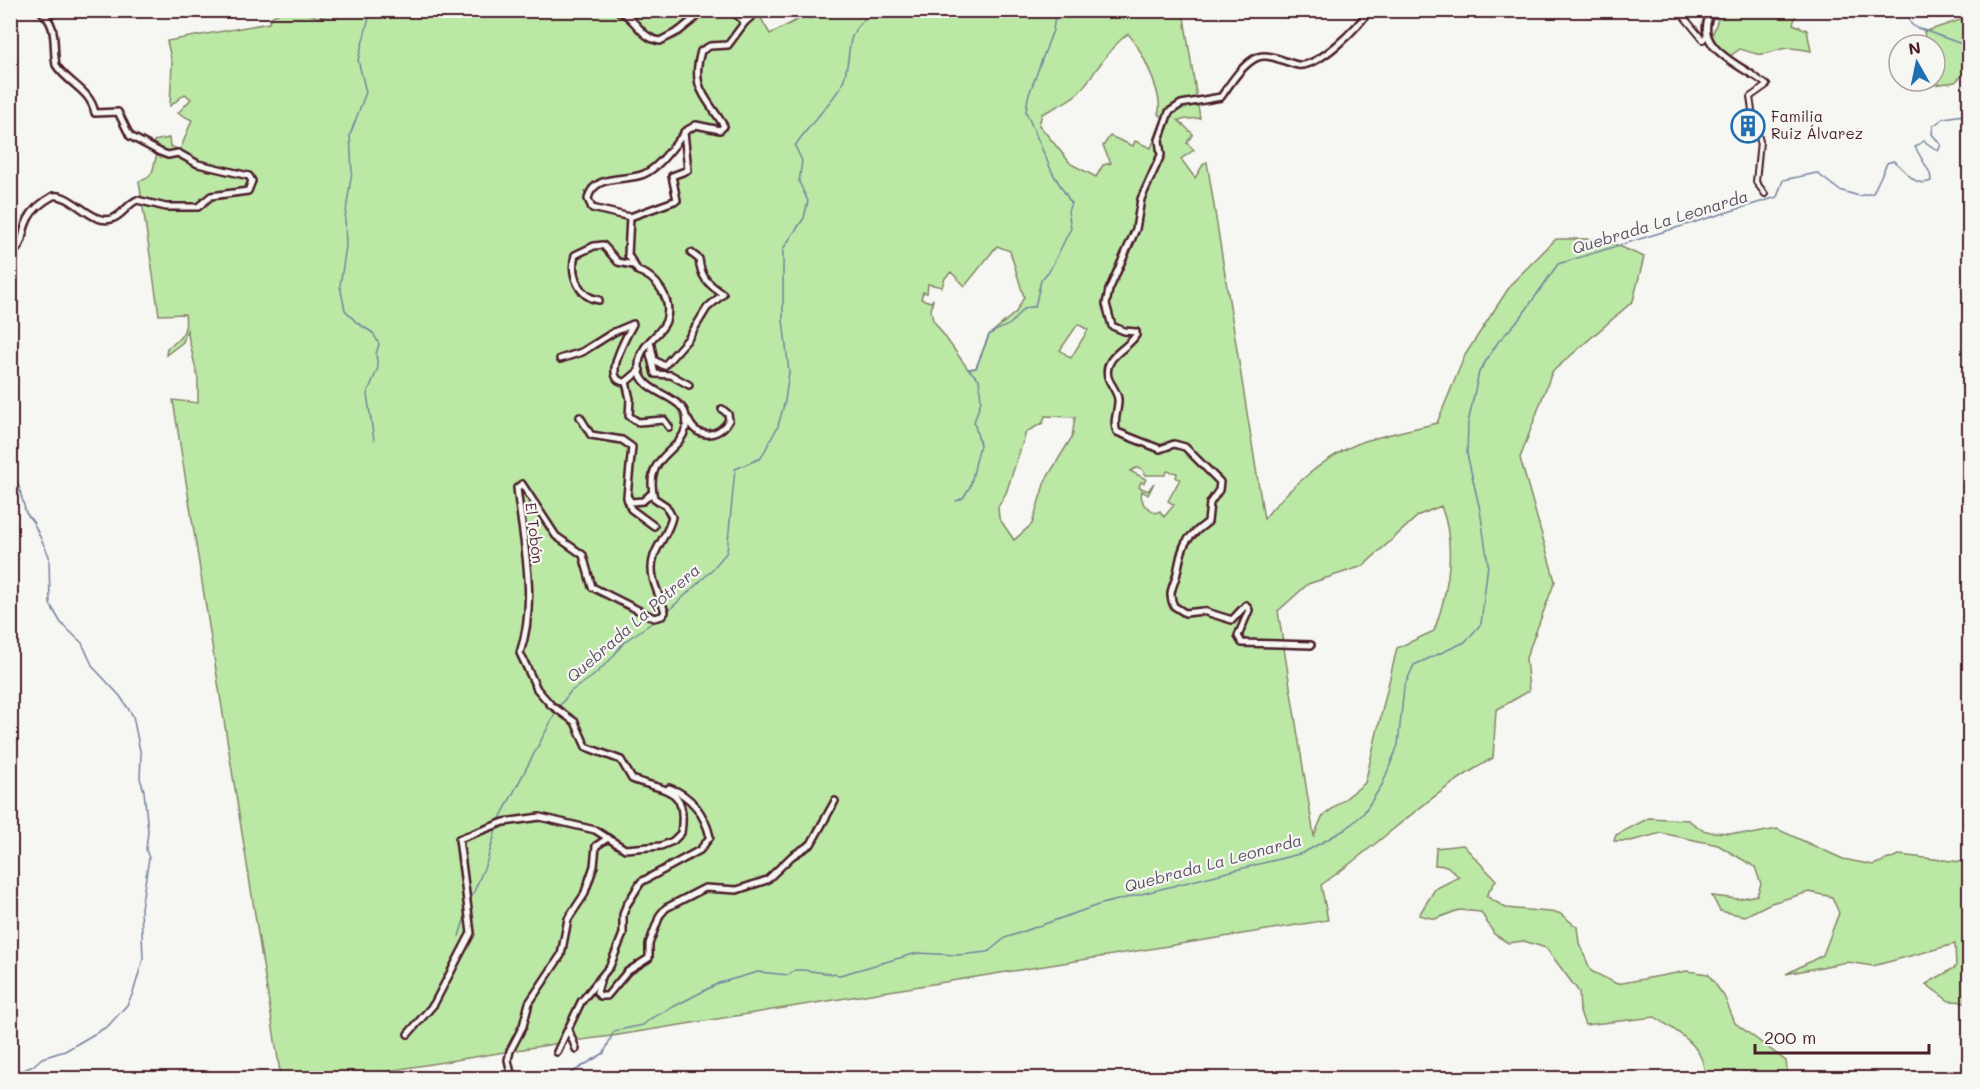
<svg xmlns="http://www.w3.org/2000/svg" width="1980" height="1089" font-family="Mali,sans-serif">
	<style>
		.green { fill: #bce8a5; stroke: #838468; stroke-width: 1.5; fill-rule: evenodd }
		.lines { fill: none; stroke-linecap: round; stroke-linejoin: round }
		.stream { stroke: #72839e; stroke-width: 1.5 }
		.pedestrian-casing { stroke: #4a1f2b; stroke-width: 8 }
		.minor-casing { stroke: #4a1f2b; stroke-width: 10 }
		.pedestrian { stroke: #f6f6f2; stroke-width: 4 }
		.minor { stroke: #f6f6f2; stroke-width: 5 }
		.labels { text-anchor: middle; stroke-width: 4.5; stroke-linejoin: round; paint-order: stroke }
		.poi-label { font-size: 15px; fill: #4a1f2b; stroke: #f6f6f2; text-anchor: start }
		.street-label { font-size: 15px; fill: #4a1f2b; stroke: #f6f6f2 }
		.water-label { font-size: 16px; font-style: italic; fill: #5e5165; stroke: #f6f6f2 }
	</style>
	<rect width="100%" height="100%" fill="#f6f6f2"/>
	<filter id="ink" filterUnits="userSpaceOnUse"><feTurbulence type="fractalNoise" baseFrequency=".0167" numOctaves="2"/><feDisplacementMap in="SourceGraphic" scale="12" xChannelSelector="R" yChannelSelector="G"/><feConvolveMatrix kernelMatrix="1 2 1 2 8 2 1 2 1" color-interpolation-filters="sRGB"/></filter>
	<g filter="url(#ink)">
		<g class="green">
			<path d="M350 10H766L759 15 770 34 805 16 806 11H1183L1200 118 1178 120 1193 134 1187 143 1194 150 1181 159 1195 178 1204 163 1207 162 1264 519C1287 489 1329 453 1365 441 1389 434 1413 429 1437 423L1465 355 1512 283 1556 239H1603L1644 257 1633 301 1552 372 1520 458 1555 581 1526 658 1529 691 1496 710 1493 758C1431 792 1380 844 1321 885L1328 920 612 1036 573 1041 569 1031 560 1043 345 1078H281L173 400 198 403V379L187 330 183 342 166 355 167 348C181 340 188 331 185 314L159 315 139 181C158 177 151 164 159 151L152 146 154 141 169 138 170 146 180 150 192 120 178 113 191 99 185 94 170 106 172 63 167 41 269 23 271 17 283 11H309V14L318 17ZM1128 34C1140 45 1165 98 1158 114L1163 117 1151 148 1135 141 1133 146 1110 136 1103 146 1111 163 1103 165 1096 177 1071 164 1039 125 1042 114C1054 108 1070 101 1079 92 1096 73 1108 48 1128 34ZM684 135 688 170 672 180 677 200 630 217 592 208 589 193 603 182 645 174ZM997 246 1010 251 1024 297 1016 312 989 335 976 368 968 369 933 320 931 311 933 299 931 302 921 299 923 292 927 293 928 284 942 287 945 278 951 272 965 286ZM1078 324 1088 330 1071 358 1060 350ZM1045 416 1075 417 1072 437 1045 481 1032 524 1014 540 999 518 998 507 1006 493 1026 432 1043 423ZM1136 468H1141L1146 475H1165L1167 471 1177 473 1176 478 1180 479 1168 501 1174 505 1164 517 1160 511 1156 513 1144 505 1141 496 1142 491 1148 495 1154 483 1148 491 1139 487 1141 482 1144 483 1146 479 1130 471ZM1441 506C1457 546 1448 592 1434 631L1397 648 1365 783 1322 817 1314 836 1278 611 1308 584 1363 566 1419 515Z"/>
			<path d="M1727 11H1795L1797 12 1793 24 1807 30 1811 51C1803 50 1790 46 1782 49 1758 55 1765 57 1740 49L1730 56 1719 47 1712 36 1719 16Z"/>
			<polygon points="1969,17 1969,69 1955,82 1934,85 1935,45 1926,45 1924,32"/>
			<polygon points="1649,818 1688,820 1702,830 1711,832 1752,834 1777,829 1843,859 1873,865 1899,855 1969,863 1969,1002 1949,1001 1926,984 1956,967 1955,944 1873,966 1847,962 1786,974 1823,955 1839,913 1832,897 1809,892 1771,903 1745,916 1720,911 1712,896 1738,899 1757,895 1761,884 1755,867 1718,845 1661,833 1631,841 1614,841 1616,835"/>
			<path d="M1463 845 1496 880 1486 896 1506 908 1559 913 1577 927 1579 943 1591 971 1617 984 1687 971 1708 974 1724 996 1735 1023 1786 1061 1788 1078H1705C1705 1045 1680 1034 1655 1017L1585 1025 1580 1012 1579 992 1546 948 1524 941 1508 943 1494 934 1481 912 1459 910 1435 919 1419 915 1435 889 1459 877 1447 866 1435 865 1436 848Z"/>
		</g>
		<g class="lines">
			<g class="stream">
				<polyline points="371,10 358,60 366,92 350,135 352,171 345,218 346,246 340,286 345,310 356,322 373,333 379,344 376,354 378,368 367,394 374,440"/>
				<polyline points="1906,10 1911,24 1915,27 1970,47"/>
				<polyline points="1970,79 1966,85 1970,98"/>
				<polyline points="10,469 15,473 26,513 33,522 49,556 50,604 61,623 82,643 93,667 120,696 133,716 141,756 140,778 144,791 148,831 146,850 149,858 141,908 143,959 133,993 127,1005 108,1026 65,1051 42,1058 33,1066 10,1076"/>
				<path d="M956 501 963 498 970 487 980 445 974 422 981 401 979 379 968 369 976 368 989 335C996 329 1005 328 1011 323 1021 314 1020 306 1035 307L1041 280 1050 270 1071 228 1068 211 1071 203 1052 172 1026 112 1028 97 1053 30 1056 10"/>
				<path d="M667 612 710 572 727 552 735 469 761 458 778 426 785 401 789 372 783 320V249L804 218 808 201 799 182 802 161 795 146C805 129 839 95 843 82 855 47 839 34 878 10"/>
				<polyline points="558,708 571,691 592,677 612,658 624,642 656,620"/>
				<polyline points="498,822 556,712"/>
				<polyline points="470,901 487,861 497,827"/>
				<polyline points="459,936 466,914"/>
				<path d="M563 1078 604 1053 614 1031 643 1025 650 1019 719 983 758 972 789 975 795 970H803L840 975 917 953 958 955 988 952 1005 938 1098 905 1303 853 1346 829 1363 814 1382 785 1398 745 1404 687 1414 665 1465 642 1481 624 1488 564 1480 510 1467 454 1468 423 1479 372 1498 342 1521 317 1558 264 1777 197 1783 180 1817 173 1839 190 1859 196 1873 193 1887 163 1893 161C1906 168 1913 189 1931 181L1930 173 1915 147 1924 141 1938 151 1941 145 1932 134 1933 126 1944 118 1970 114"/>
			</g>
			<defs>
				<g id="pedestrian">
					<polyline points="1680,12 1703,40 1707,35"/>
					<polyline points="1751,74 1767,85 1750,97 1753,117 1760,141 1756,182 1765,194"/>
				</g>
				<g id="minor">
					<path d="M616 10C636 16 639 38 660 41L679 31 705 10"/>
					<polyline points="731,10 745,22 759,10"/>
					<path d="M1713 10C1691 41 1729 60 1751 74"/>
					<path d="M683 135C672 148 659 167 644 174 626 182 593 173 588 199L592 208 630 217 677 200 672 176 688 170 684 132 696 125 720 130 724 126C706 96 690 88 701 51L710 46 728 45 745 22"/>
					<path d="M10 257C28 238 19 237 28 219 33 209 44 201 53 196 73 193 93 228 114 218 123 214 128 204 137 200L166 207H198L211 196 248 191 252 181 249 176 198 164 178 153 168 155 160 152 130 136 118 112 95 113C90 89 68 84 56 65 52 42 59 27 40 10"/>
					<path d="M599 300C578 297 570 274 575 255L594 246 603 245 618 262 633 265"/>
					<path d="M650 341 654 360 664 366 688 339 707 308 723 294C708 284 701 278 699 259L691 253"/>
					<polyline points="650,354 655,374 671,375 689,385"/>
					<path d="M560 359 582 352 614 332 633 324C627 335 600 382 626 382L640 370"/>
					<polyline points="626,382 630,399 629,416 638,422 664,420 669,427"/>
					<polyline points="580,417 591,435 622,440 632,447 627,496 631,502 643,501 653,492"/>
					<path d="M688 419C696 440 719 438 729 420L728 414 722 409"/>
					<polyline points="627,498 631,509 654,526"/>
					<path d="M1311 645 1242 643 1238 636 1249 610 1246 605 1232 620 1203 611 1185 613 1174 606C1167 592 1174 587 1177 573 1183 544 1182 541 1208 522L1210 503 1219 490 1220 482 1185 447 1174 444 1160 449 1117 432C1112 421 1119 410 1118 399 1117 391 1110 384 1108 377 1103 356 1128 349 1136 335V332L1124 331 1112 326 1106 304 1109 290 1136 229 1141 199 1161 155 1159 140 1169 112 1181 104 1221 97C1230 84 1243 63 1258 57 1271 53 1286 63 1298 65 1318 68 1360 26 1369 10"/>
					<polyline points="600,982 597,992 600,996 607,996 627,972 649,958 649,944 660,915 666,908 705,888 737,890 767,880 792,856 811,844 835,801"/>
					<polyline points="569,1031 576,1049"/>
					<path d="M408 1034 434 1004 471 933 459 839 504 822 540 817 595 830 625 849 661 846 673 841 681 833C688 786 666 792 632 779L621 760 586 747 575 722 551 705 537 689 520 653C538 600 523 541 517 488L522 484 556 536 583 555 592 587 654 618 662 616 665 612C660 595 647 576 654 556 659 542 669 532 672 517L666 506 654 498C643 455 680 454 686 427 693 393 641 398 639 368 638 343 660 337 666 321 673 300 657 277 638 271L628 255 630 217"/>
					<path d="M557 1052 581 1002 610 966 623 934V915L626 906 641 882 700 850 710 837C705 815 691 795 669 788"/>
					<polyline points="512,1078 508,1060 510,1051 523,1026 529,1003 561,955 568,919 584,895 594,866 596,846 608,838"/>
				</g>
			</defs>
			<use href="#pedestrian" class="pedestrian-casing"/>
			<use href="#minor" class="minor-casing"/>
			<use href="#pedestrian" class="pedestrian"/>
			<use href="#minor" class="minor"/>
		</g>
	</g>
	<defs>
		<symbol id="building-ring" viewBox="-11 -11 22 22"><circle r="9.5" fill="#f6f6f2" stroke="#1f6fb2" stroke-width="1.5"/><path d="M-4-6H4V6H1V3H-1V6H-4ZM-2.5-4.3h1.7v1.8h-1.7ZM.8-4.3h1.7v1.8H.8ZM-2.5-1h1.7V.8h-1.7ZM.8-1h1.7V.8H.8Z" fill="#1f6fb2"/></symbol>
	</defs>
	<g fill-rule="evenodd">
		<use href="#building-ring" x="1729" y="107" width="38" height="38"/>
	</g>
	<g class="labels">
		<g class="poi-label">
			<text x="1771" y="122">Familia<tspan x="1771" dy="17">Ruiz Álvarez</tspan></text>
		</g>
		<g class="street-label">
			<text transform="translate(534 533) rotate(83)" y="5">El Tobón</text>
		</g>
		<g class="water-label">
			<text transform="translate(1660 222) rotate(-17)" y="6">Quebrada La Leonarda</text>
			<text transform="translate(633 623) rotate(-41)" y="6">Quebrada La Potrera</text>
			<text transform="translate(1213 863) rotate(-15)" y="6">Quebrada La Leonarda</text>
		</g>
	</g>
	<rect width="1980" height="1089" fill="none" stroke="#f6f6f2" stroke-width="36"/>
	<rect x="18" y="18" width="1944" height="1053" fill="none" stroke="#4a1f2b" stroke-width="2" filter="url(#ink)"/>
	<g transform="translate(1917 63) rotate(351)"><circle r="28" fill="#f6f6f2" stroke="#b1a0a2" stroke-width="1.5"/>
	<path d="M0-4.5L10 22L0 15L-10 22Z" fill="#1f6fb2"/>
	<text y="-9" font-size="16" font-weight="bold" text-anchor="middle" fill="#4a1f2b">N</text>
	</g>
	<path d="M1755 1044v9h174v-9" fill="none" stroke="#4a1f2b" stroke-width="3"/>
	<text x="1764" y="1044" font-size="18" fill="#4a1f2b" stroke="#f6f6f2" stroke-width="4.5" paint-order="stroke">200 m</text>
</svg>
